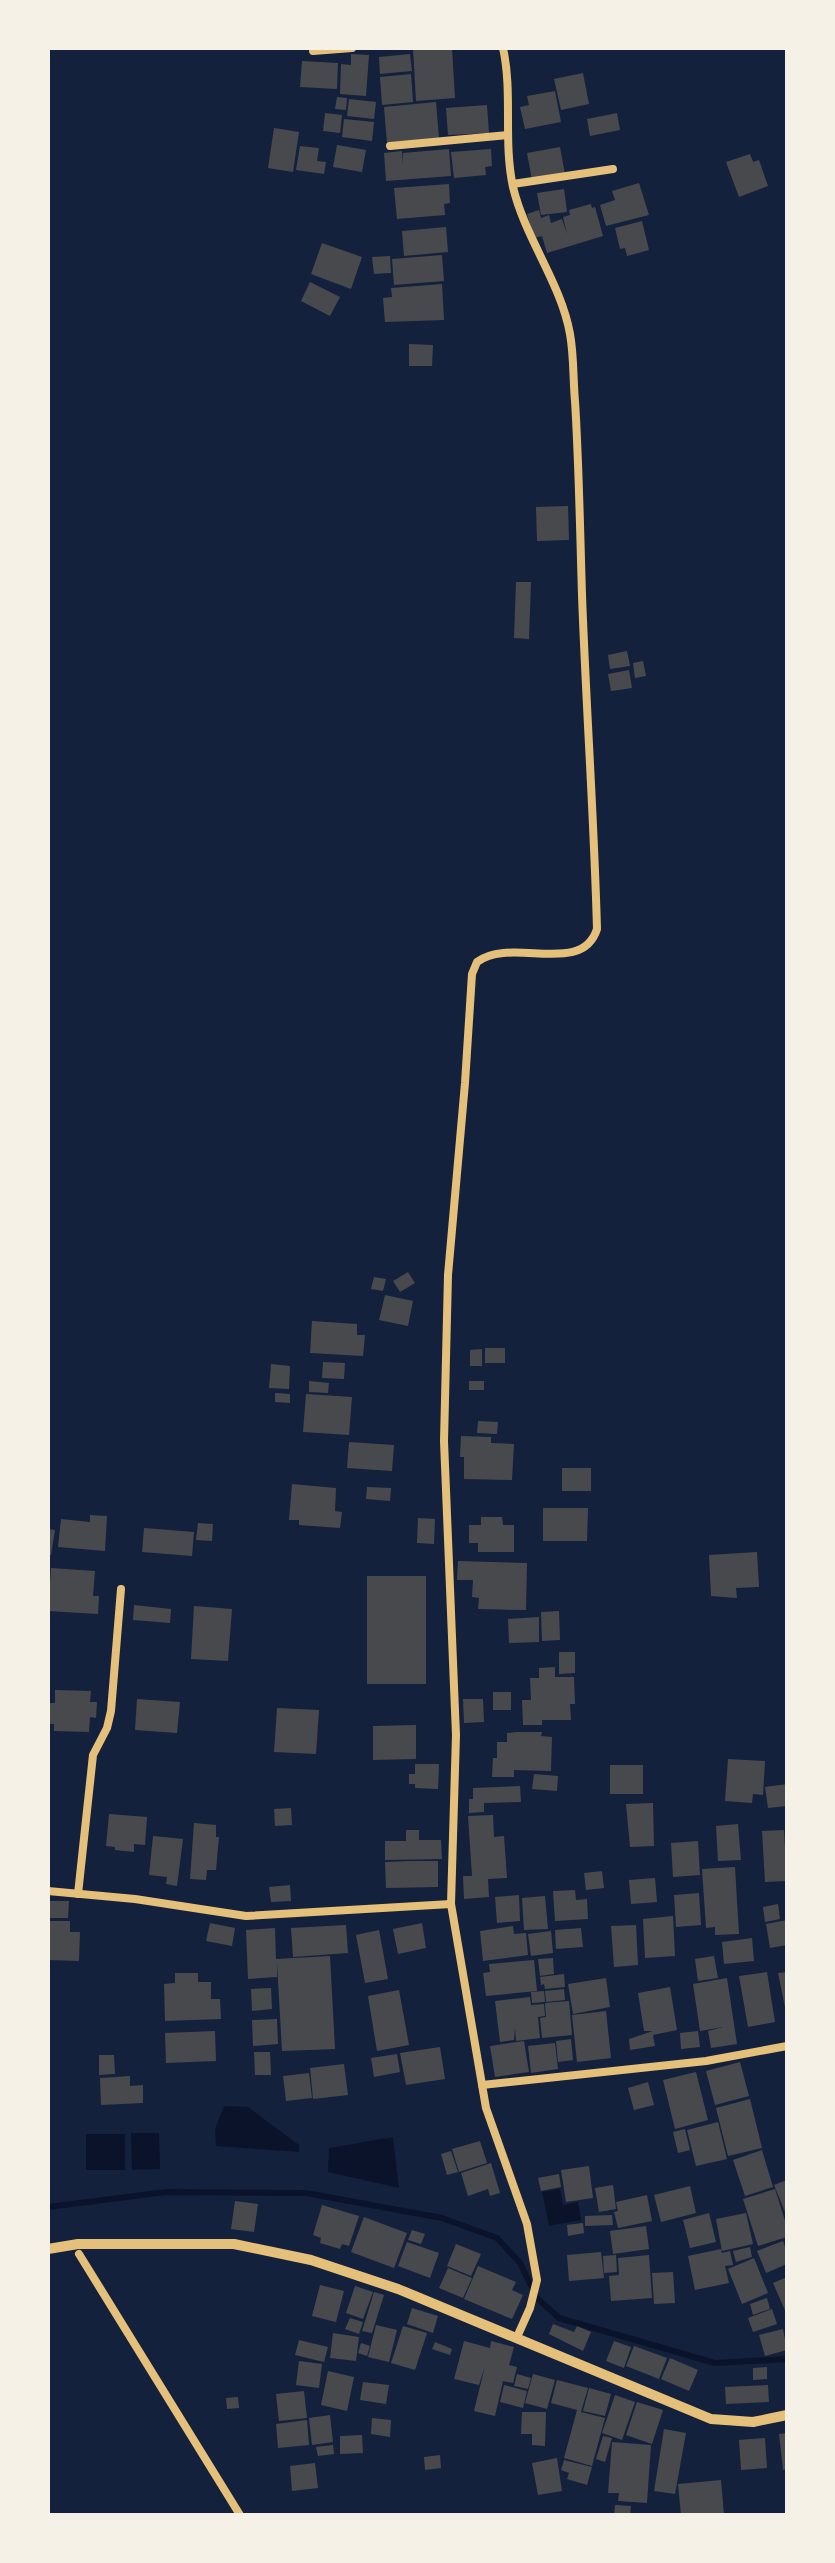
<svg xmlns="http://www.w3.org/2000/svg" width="835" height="2563" font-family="Barlow,sans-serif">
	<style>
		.water { fill: #0b132b }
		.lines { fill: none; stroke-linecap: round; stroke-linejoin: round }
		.stream { stroke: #0b132b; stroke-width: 6 }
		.building { fill: #48494c }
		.minor { stroke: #e5c07b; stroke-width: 8 }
		.tertiary { stroke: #e5c07b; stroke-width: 10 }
	</style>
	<rect width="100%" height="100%" fill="#14213d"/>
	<g class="water">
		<polygon points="224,2106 248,2107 299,2145 299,2152 216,2146 215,2129"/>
		<polygon points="131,2133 159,2133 160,2169 132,2170"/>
		<rect x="86" y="2134" width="39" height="36"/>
		<polygon points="393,2137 399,2188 328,2172 329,2148"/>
		<polygon points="560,2189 563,2205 578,2202 581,2220 549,2226 542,2192"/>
	</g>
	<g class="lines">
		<polyline class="stream" points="48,2207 166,2192 306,2193 442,2218 497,2238 520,2263 537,2298 559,2318 715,2363 787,2359"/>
	</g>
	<g class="building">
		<polygon points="413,48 452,48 455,98 416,101"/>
		<polygon points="351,54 369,55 366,96 340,94 341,64 351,65"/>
		<polygon points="410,54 412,71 380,74 379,57"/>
		<polygon points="302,61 338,63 337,89 300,87"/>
		<polygon points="583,73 589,104 561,110 554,79"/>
		<polygon points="411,74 413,102 382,105 380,77"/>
		<polygon points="555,91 561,122 525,129 520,107 529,105 527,96"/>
		<polygon points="337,97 347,98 346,110 335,109"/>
		<polygon points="349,99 376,102 374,119 347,116"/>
		<polygon points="436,102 439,138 387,143 384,107"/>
		<polygon points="487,105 489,133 448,135 446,108"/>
		<polygon points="325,113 342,115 340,133 323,131"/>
		<polygon points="617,113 620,130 590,136 587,119"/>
		<polygon points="344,119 374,122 372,141 342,137"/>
		<polygon points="274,128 299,132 293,172 268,168"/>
		<polygon points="337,145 366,150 362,172 333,167"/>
		<polygon points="300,146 319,148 317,161 326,162 324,174 296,170"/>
		<polygon points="560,147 565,174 532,180 527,153"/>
		<polygon points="449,149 451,176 386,181 384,153 402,151 403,165 403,153"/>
		<polygon points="491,149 492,166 485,167 486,175 454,178 451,152"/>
		<polygon points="750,154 753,162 759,160 768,186 739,197 726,162"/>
		<polygon points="639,183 649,215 606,226 600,205 615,200 612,191"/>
		<polygon points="449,184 450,203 444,204 445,215 397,219 394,188"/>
		<polygon points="564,189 567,212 541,215 537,193"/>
		<polygon points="591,204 592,208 595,207 603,236 547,253 542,236 534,238 527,214 539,210 541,218 549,215 551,223 562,219 567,234 563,217 570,215 569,210"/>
		<polygon points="642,221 649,250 627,256 625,248 620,249 615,228"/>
		<polygon points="446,227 448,252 404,256 402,231"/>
		<polygon points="322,243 362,257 351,289 311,274"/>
		<polygon points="442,255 444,281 394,285 392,259"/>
		<polygon points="390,256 391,273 374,274 372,257"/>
		<polygon points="310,282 340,297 330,316 301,301"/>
		<polygon points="442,284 444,320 385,322 383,298 392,297 391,288"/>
		<polygon points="409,344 433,345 432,366 409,366"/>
		<polygon points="568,506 569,540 537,541 536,507"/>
		<polygon points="516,582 531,582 529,639 514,638"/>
		<polygon points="627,651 630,666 610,669 608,655"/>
		<polygon points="643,661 646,676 635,678 633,663"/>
		<polygon points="629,670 632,688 611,691 608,674"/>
		<polygon points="408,1272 415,1283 400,1292 393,1281"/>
		<polygon points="374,1277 386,1279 383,1291 371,1289"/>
		<polygon points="385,1295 413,1301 408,1326 379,1320"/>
		<polygon points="312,1321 357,1324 357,1335 365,1335 363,1356 310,1353"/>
		<rect x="485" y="1348" width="20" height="15"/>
		<polygon points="482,1349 482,1366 470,1366 470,1350"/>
		<polygon points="323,1362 345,1363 344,1379 322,1378"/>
		<polygon points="271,1364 290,1366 289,1389 269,1388"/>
		<polygon points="309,1381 329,1383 328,1393 309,1392"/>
		<rect x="469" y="1381" width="15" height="9"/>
		<polygon points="275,1393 290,1394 290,1403 275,1402"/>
		<polygon points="306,1394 352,1397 349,1435 303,1432"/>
		<polygon points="478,1421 498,1422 497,1434 477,1433"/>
		<polygon points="461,1436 491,1437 491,1443 514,1444 512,1480 464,1479 464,1457 460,1457"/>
		<polygon points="349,1442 394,1445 392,1471 347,1468"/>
		<rect x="562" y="1468" width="29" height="23"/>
		<polygon points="292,1484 336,1488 335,1511 342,1512 340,1528 299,1525 299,1520 289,1520"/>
		<polygon points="367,1487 391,1488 390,1501 366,1499"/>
		<polygon points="543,1508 588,1508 587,1541 543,1541"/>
		<polygon points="90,1515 107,1516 105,1551 58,1547 61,1519 90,1522"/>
		<polygon points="481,1517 502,1517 503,1525 514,1525 514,1552 478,1552 478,1543 469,1543 469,1525 481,1525"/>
		<polygon points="418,1518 435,1519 434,1544 417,1543"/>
		<polygon points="198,1523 213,1524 212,1541 196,1540"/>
		<polygon points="144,1528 194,1532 192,1556 142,1552"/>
		<polygon points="48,1529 55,1530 51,1555 48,1555"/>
		<polygon points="757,1552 759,1587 736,1588 737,1598 711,1596 709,1555"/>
		<polygon points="458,1561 527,1563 526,1610 478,1609 479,1598 472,1597 473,1580 457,1580"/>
		<polygon points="51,1568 95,1571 93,1596 99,1596 98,1614 48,1611"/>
		<rect x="367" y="1576" width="59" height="108"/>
		<polygon points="134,1605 171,1609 170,1623 133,1620"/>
		<polygon points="194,1606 232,1609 228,1661 191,1659"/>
		<polygon points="559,1611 560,1640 542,1641 541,1612"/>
		<polygon points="539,1617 539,1642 509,1643 508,1619"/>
		<polygon points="559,1652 575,1652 575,1673 559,1674"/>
		<polygon points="555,1667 555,1677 574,1677 575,1704 570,1704 571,1720 542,1720 542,1725 523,1725 522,1700 531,1700 530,1678 539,1678 539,1668"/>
		<polygon points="55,1690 91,1691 90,1702 97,1702 96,1718 90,1717 89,1732 54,1731 54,1724 48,1724 49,1703 55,1703"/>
		<rect x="493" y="1692" width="18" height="18"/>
		<polygon points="137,1699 180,1702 177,1733 135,1730"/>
		<polygon points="463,1699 483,1699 484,1722 464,1723"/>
		<polygon points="277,1708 319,1710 316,1754 274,1752"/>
		<polygon points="416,1725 416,1759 373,1760 373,1726"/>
		<polygon points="517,1732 542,1732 541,1736 552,1737 551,1771 514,1770 514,1777 492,1777 493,1758 497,1758 497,1742 507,1742 507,1733"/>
		<polygon points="728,1759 765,1761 763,1795 753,1794 752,1803 725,1801"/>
		<polygon points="415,1764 439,1764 438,1789 415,1788 415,1784 409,1784 409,1774 415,1774"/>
		<rect x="610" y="1765" width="33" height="29"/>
		<polygon points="534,1774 558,1776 557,1791 532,1789"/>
		<polygon points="787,1784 787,1806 768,1808 765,1787"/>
		<polygon points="520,1786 521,1802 484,1803 484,1812 469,1813 469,1799 473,1799 473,1788"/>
		<polygon points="653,1803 654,1846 630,1847 626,1804"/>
		<polygon points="291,1808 292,1825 275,1826 274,1809"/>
		<polygon points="109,1814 147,1817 145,1845 134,1844 134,1852 115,1850 115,1847 106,1846"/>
		<polygon points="493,1815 494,1837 504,1836 507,1878 488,1879 489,1897 464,1899 463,1876 472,1876 468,1816"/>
		<polygon points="194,1823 216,1825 216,1837 219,1837 216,1870 207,1870 206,1880 190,1879"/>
		<polygon points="738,1824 741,1860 718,1861 716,1826"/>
		<polygon points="406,1830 419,1830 419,1840 441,1840 442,1859 385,1860 385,1841 406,1841"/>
		<polygon points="784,1830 787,1881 765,1882 762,1831"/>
		<polygon points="153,1836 183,1839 177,1886 166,1884 167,1877 149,1875"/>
		<polygon points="698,1841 700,1875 673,1877 671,1843"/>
		<polygon points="410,1861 438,1861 438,1887 386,1888 385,1862"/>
		<polygon points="735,1867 739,1934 715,1935 715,1927 706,1928 702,1869"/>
		<polygon points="602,1871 604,1888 586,1890 584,1873"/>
		<polygon points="655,1878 657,1902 631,1904 629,1880"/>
		<polygon points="290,1885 291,1901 271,1902 269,1887"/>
		<polygon points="575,1890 576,1900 587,1899 588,1919 555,1921 553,1891"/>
		<polygon points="699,1893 701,1925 676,1927 674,1895"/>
		<polygon points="519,1895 520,1921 497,1923 495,1897"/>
		<polygon points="545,1896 548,1929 524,1930 522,1898"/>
		<polygon points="48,1901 69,1901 68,1918 48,1918"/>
		<polygon points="778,1904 780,1919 765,1922 763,1907"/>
		<polygon points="673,1916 675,1956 645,1958 643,1919"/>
		<polygon points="787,1920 787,1945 770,1948 766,1924"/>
		<polygon points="48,1921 70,1921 70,1932 80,1932 79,1961 48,1960"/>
		<polygon points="210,1923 235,1928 232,1946 206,1941"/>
		<polygon points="422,1923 426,1948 398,1954 393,1929"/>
		<polygon points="346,1925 348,1953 293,1957 291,1928"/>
		<polygon points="636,1925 638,1965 614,1967 611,1926"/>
		<polygon points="513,1926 514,1934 526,1933 528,1955 483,1961 480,1931"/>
		<polygon points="275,1928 276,1959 330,1956 335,2049 282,2051 277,1963 277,1977 248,1979 246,1930"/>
		<polygon points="581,1928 583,1947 556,1949 555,1930"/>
		<polygon points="379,1930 388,1979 365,1983 356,1935"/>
		<polygon points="551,1931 553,1953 531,1956 528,1934"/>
		<polygon points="752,1938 754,1961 724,1964 722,1942"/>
		<polygon points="714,1956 718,1978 698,1981 695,1959"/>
		<polygon points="553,1958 554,1974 540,1976 538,1959"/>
		<polygon points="534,1960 537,1991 486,1996 483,1973 490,1972 489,1964"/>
		<polygon points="767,1972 775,2022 748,2027 739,1976"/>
		<polygon points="787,1972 787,2012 786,2012 778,1973"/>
		<polygon points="175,1973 198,1973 198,1982 211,1982 211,1999 220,1999 221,2019 165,2021 164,1984 175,1983"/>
		<polygon points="564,1974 565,1987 545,1989 544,1984 541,1985 540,1977"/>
		<polygon points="606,1978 610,2007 573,2014 568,1984"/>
		<polygon points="727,1978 737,2044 711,2048 708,2031 723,2027 700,2031 693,1984"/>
		<polygon points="670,1987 677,2030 653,2035 655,2046 630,2050 629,2039 653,2031 644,2031 638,1993"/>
		<polygon points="271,1988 272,2009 252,2011 251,1989"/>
		<polygon points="564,1989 565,2000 546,2002 545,1991"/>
		<polygon points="399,1990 409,2045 377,2051 368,1996"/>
		<polygon points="544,1991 545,2002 532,2003 531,1992"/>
		<polygon points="530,1997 531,2005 544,2004 545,2016 538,2017 540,2038 516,2041 515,2028 514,2040 500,2042 495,2001"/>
		<polygon points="569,2001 572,2035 542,2038 540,2018 546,2017 545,2003"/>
		<polygon points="606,2011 611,2058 577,2062 572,2015"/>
		<polygon points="277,2019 278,2044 253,2046 252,2020"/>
		<polygon points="215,2031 216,2061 166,2063 165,2033"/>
		<polygon points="698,2031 700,2047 681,2049 680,2033"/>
		<polygon points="571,2039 573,2060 558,2062 556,2041"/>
		<polygon points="524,2041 529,2072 495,2077 490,2046"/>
		<polygon points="555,2043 558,2069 531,2073 528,2046"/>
		<polygon points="440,2047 445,2079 406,2085 400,2053"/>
		<polygon points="254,2052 270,2052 271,2075 255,2075"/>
		<polygon points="397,2054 400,2072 374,2077 371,2058"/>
		<polygon points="99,2055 114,2055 115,2074 99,2075"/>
		<polygon points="740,2062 749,2096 715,2105 706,2071"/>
		<polygon points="344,2064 348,2095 313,2099 310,2068"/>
		<polygon points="696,2072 708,2120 675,2129 663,2080"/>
		<polygon points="309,2073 312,2098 286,2101 283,2076"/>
		<polygon points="130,2076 130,2086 143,2085 143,2103 101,2105 100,2078"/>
		<polygon points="648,2082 654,2105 634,2110 628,2088"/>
		<polygon points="750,2099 762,2148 728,2156 716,2108"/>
		<polygon points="718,2122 727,2159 696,2166 687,2130"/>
		<polygon points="685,2129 690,2150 678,2153 673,2132"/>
		<polygon points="480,2141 487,2163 459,2172 452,2149"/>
		<polygon points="762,2150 773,2187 745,2196 733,2160"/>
		<polygon points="451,2151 458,2172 447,2175 441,2154"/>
		<polygon points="491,2163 500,2193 490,2196 488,2189 468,2196 461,2173"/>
		<polygon points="589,2166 593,2198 566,2202 561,2170"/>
		<polygon points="559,2174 561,2187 541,2191 538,2178"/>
		<polygon points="787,2180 787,2217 774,2185"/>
		<polygon points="613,2185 616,2209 599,2212 595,2188"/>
		<polygon points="690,2186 696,2213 661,2222 654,2195"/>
		<polygon points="775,2189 787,2227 787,2237 758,2246 743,2199"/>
		<polygon points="647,2195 652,2221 618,2228 614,2212 618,2211 616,2202"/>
		<polygon points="235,2201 258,2204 254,2232 231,2229"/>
		<polygon points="322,2205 359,2216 349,2246 342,2244 340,2249 320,2243 321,2238 313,2235"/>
		<polygon points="709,2213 716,2242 690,2248 683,2220"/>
		<polygon points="746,2213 753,2244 722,2251 716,2219"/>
		<polygon points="612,2215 613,2225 585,2226 585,2216"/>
		<polygon points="364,2217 407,2233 394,2268 351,2252"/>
		<polygon points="583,2223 584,2233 568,2236 567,2225"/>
		<polygon points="646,2226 649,2249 613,2254 610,2231"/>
		<polygon points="412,2230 425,2234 421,2244 408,2240"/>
		<polygon points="783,2241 787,2252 787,2264 766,2273 757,2251"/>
		<polygon points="407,2242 439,2253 430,2278 398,2266"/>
		<polygon points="456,2244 481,2254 471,2276 447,2266"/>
		<polygon points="750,2247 752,2257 736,2262 733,2251"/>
		<polygon points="721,2249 722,2253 730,2251 733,2265 725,2266 729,2283 695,2290 688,2256"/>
		<polygon points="601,2252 604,2278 569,2281 567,2255"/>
		<polygon points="616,2255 617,2272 604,2273 603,2256"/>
		<polygon points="649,2255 652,2298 611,2301 609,2276 619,2275 618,2258"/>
		<polygon points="754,2258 768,2293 742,2304 728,2269"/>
		<polygon points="478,2266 516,2282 512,2290 523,2295 512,2319 464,2299"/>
		<polygon points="448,2268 472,2278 463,2298 439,2288"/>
		<polygon points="673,2272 675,2303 654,2304 652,2273"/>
		<polygon points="787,2277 787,2315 773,2283"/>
		<polygon points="320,2285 344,2291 336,2322 312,2316"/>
		<polygon points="355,2286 373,2292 363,2319 346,2313"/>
		<polygon points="374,2292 384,2295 372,2333 362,2331"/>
		<polygon points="767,2298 770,2309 753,2315 750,2304"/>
		<polygon points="412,2308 438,2316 433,2333 407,2324"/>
		<polygon points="772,2309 777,2324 753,2332 748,2318"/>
		<polygon points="350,2318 363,2322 359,2334 345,2329"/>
		<polygon points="553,2324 574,2332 577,2326 591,2332 583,2351 549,2334"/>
		<polygon points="376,2325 397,2330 389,2362 368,2357"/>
		<polygon points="403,2326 427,2333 415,2370 391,2363"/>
		<polygon points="783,2329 787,2350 765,2356 759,2335"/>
		<polygon points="333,2333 359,2337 356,2361 330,2358"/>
		<polygon points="299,2340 328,2347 324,2362 295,2355"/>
		<polygon points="464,2341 490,2348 491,2341 514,2347 509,2365 517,2367 513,2383 503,2381 495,2416 474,2411 485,2366 479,2385 454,2379"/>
		<polygon points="614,2341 631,2347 624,2368 606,2361"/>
		<polygon points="435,2342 452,2349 450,2355 432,2349"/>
		<polygon points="361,2343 370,2346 367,2356 358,2353"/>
		<polygon points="634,2346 667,2358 659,2379 626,2366"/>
		<polygon points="670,2358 698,2370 689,2391 661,2379"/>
		<polygon points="299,2361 322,2364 319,2388 296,2385"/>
		<polygon points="767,2367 767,2379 753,2380 753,2368"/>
		<polygon points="328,2371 354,2377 347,2411 321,2405"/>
		<polygon points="517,2374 531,2378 528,2389 514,2386"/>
		<polygon points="533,2374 555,2380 547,2409 525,2403"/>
		<polygon points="557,2380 588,2388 581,2412 605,2418 592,2466 564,2458 577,2410 551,2403"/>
		<polygon points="363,2382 389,2385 386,2404 360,2400"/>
		<polygon points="504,2385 527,2391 523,2408 500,2402"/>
		<polygon points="768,2385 769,2402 726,2404 725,2387"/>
		<polygon points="589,2388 611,2394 605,2416 583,2411"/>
		<polygon points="304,2391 307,2418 279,2421 276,2394"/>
		<polygon points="615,2395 635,2402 622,2440 602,2433"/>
		<polygon points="238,2397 239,2408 227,2409 226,2398"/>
		<polygon points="637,2402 663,2410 652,2444 626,2435"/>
		<polygon points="522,2412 546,2412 545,2446 532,2445 532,2434 521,2434"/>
		<polygon points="330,2415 333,2442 312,2445 309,2418"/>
		<polygon points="372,2418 391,2420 390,2437 371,2434"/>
		<polygon points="307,2420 309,2445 278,2448 276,2424"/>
		<polygon points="664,2429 686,2433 675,2494 654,2491"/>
		<polygon points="787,2433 787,2469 783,2470 779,2434"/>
		<polygon points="362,2435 363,2453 340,2454 340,2436"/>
		<polygon points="603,2436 612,2438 605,2462 596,2459"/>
		<polygon points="765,2438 767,2468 741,2470 739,2440"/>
		<polygon points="612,2442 651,2445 647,2503 618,2501 619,2493 608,2493"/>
		<polygon points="333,2445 334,2454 318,2456 316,2447"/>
		<polygon points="440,2455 441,2468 425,2470 424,2457"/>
		<polygon points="557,2458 562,2491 538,2495 532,2463"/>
		<polygon points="564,2460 592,2467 587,2485 567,2479 569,2473 561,2470"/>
		<polygon points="315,2463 318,2488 292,2491 290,2466"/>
		<polygon points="721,2480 724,2515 681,2515 678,2484"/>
		<polygon points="615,2505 631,2506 630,2515 614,2515"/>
	</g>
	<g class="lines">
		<g class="minor">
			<polyline points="313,51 352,48"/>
			<polyline points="390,146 508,135"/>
			<polyline points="513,184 613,169"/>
			<polyline points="48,1891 135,1899 246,1916 451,1904 486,2108 527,2224 537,2280 530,2308 517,2337"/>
			<polyline points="78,1894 93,1755 107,1728 111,1711 121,1589"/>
			<path d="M451 1904 456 1735 444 1441 448 1275 465 1083 472 974 477 962C511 936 582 977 597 929 594 817 586 706 582 595 580 530 579 465 575 401 573 379 574 356 570 334 561 283 525 238 513 187 503 141 513 93 503 48"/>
			<polyline points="482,2085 706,2061 787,2046"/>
			<polyline points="79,2254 240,2515"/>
		</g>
		<polyline class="tertiary" points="48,2249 78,2244 234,2244 311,2260 398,2289 711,2419 753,2422 787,2415"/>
	</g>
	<rect width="835" height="2563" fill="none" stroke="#f6f1e7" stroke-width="100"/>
</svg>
